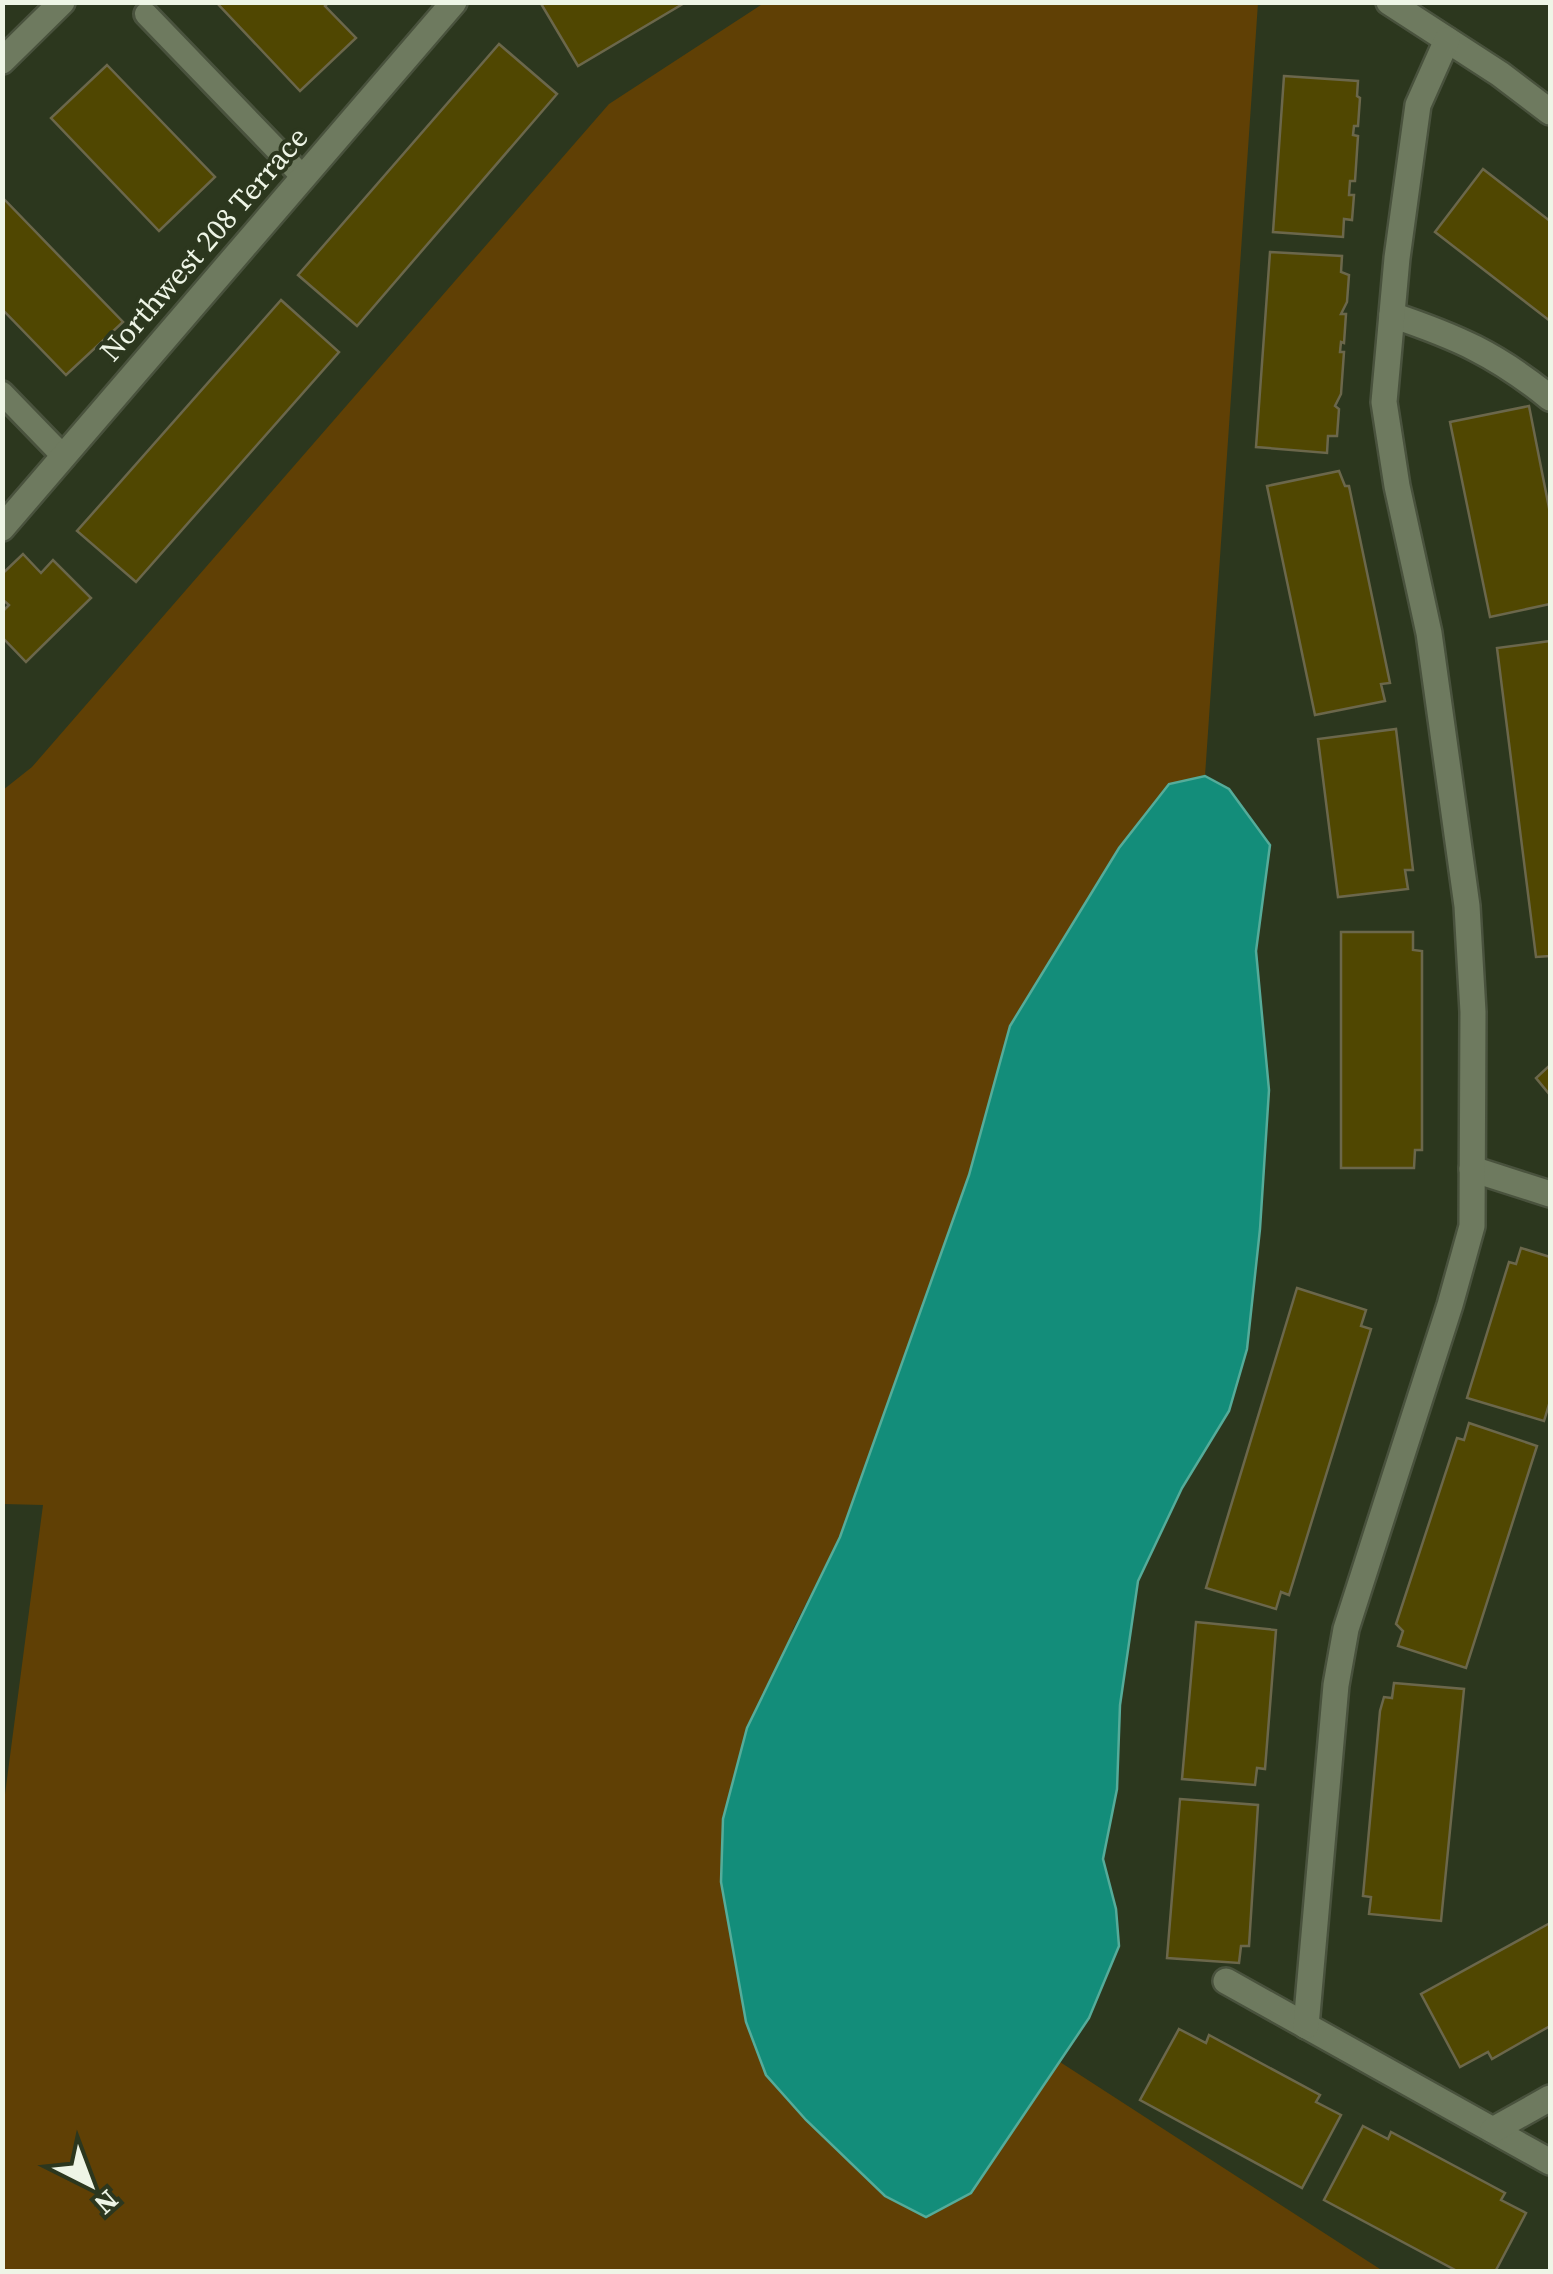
<svg xmlns="http://www.w3.org/2000/svg" width="1553" height="2274" font-family="'Source Serif 4',serif">
	<style>
		.green { fill: #604005 }
		.water { fill: #138d7a; stroke: #55ac9a; stroke-width: 2.5 }
		.building { fill: #504701; stroke: #6b674b; stroke-width: 2.5 }
		.lines { fill: none; stroke-linecap: round; stroke-linejoin: round }
		.service-casing { stroke: #49523d; stroke-width: 28 }
		.minor-casing { stroke: #49523d; stroke-width: 30 }
		.service { stroke: #6e7a5f; stroke-width: 22 }
		.minor { stroke: #6e7a5f; stroke-width: 25 }
		.labels { text-anchor: middle; stroke-width: 8; stroke-linejoin: round; paint-order: stroke }
		.street-label { font-size: 30px; fill: #eef5e6; stroke: #2c371e }
	</style>
	<rect width="100%" height="100%" fill="#2c371e"/>
	<polygon class="green" points="764,3 1258,3 1205,776 1169,784 1119,848 1010,1026 969,1175 840,1537 793,1629 721,1882 732,1934 971,2193 1060,2062 1383,2271 5,2271 2,1817 43,1505 3,1504 3,790 32,767 609,104"/>
	<polygon class="water" points="1205,776 1229,789 1270,845 1256,951 1269,1090 1260,1229 1247,1349 1229,1411 1182,1488 1138,1581 1120,1705 1117,1789 1103,1859 1116,1909 1119,1946 1089,2018 971,2193 926,2217 885,2196 806,2120 766,2075 746,2022 721,1882 723,1819 747,1728 840,1537 969,1175 1010,1026 1119,848 1169,784"/>
	<g class="building">
		<polygon points="216,2 329,2 325,6 356,38 300,91"/>
		<polygon points="540,2 686,2 578,66"/>
		<polygon points="499,44 557,94 357,326 298,275"/>
		<polygon points="107,65 215,177 159,231 51,118"/>
		<polygon points="1284,76 1358,81 1357,96 1360,98 1358,126 1354,126 1353,135 1358,136 1355,181 1350,181 1349,195 1354,195 1352,220 1344,219 1343,237 1273,232"/>
		<polygon points="1483,169 1550,221 1550,321 1435,232"/>
		<polygon points="2,197 123,322 66,375 2,309"/>
		<polygon points="1270,252 1342,256 1341,272 1349,275 1347,302 1341,314 1346,314 1344,343 1341,342 1340,352 1344,352 1341,394 1335,406 1339,409 1337,436 1328,436 1327,453 1256,447"/>
		<polygon points="281,300 339,352 136,582 77,531"/>
		<polygon points="1529,406 1550,513 1550,604 1490,617 1450,422"/>
		<polygon points="1339,471 1345,486 1349,486 1390,683 1381,684 1385,701 1315,715 1267,486"/>
		<polygon points="23,554 41,573 53,560 91,598 26,662 2,637 2,612 9,605 2,599 2,574"/>
		<polygon points="1550,641 1550,956 1536,957 1497,648"/>
		<polygon points="1396,729 1413,870 1405,870 1408,889 1338,897 1318,739"/>
		<polygon points="1341,932 1413,932 1413,950 1422,951 1422,1150 1415,1150 1414,1168 1341,1168"/>
		<polygon points="1550,1065 1550,1095 1536,1078"/>
		<polygon points="1521,1248 1550,1257 1550,1401 1544,1421 1467,1398 1509,1262 1516,1264"/>
		<polygon points="1297,1288 1366,1310 1361,1326 1371,1329 1289,1595 1281,1592 1276,1609 1206,1588"/>
		<polygon points="1469,1423 1537,1446 1466,1668 1398,1646 1403,1631 1396,1624 1457,1438 1464,1440"/>
		<polygon points="1196,1622 1276,1630 1265,1769 1257,1768 1255,1785 1182,1779"/>
		<polygon points="1394,1683 1464,1689 1441,1921 1369,1914 1371,1897 1363,1896 1380,1711 1384,1697 1392,1698"/>
		<polygon points="1180,1799 1258,1805 1249,1946 1241,1946 1239,1963 1167,1958"/>
		<polygon points="1550,1923 1550,2026 1492,2059 1488,2052 1460,2067 1421,1994"/>
		<polygon points="1179,2029 1206,2043 1209,2035 1320,2095 1316,2102 1341,2115 1302,2188 1140,2100"/>
		<polygon points="1363,2126 1388,2139 1391,2132 1505,2193 1501,2200 1526,2213 1495,2272 1459,2272 1324,2200"/>
	</g>
	<g class="lines">
		<defs>
			<g id="service">
				<polyline points="146,14 303,177"/>
				<polyline points="2,393 64,457"/>
			</g>
			<g id="minor">
				<polyline points="1389,2 1500,74 1550,112"/>
				<polyline points="2,61 62,2"/>
				<path d="M1392 315C1457 337 1496 354 1550 398"/>
				<polyline points="2,528 454,2"/>
				<polyline points="1472,1169 1550,1194"/>
				<polyline points="1226,1981 1550,2162"/>
				<polyline points="1306,2026 1336,1685 1346,1629 1450,1305 1472,1226 1473,1012 1467,906 1429,633 1397,486 1384,402 1397,258 1418,105 1447,40"/>
				<polyline points="1493,2130 1550,2098"/>
			</g>
		</defs>
		<use href="#service" class="service-casing"/>
		<use href="#minor" class="minor-casing"/>
		<use href="#service" class="service"/>
		<use href="#minor" class="minor"/>
	</g>
	<g class="labels">
		<g class="street-label">
			<text transform="translate(204 244) rotate(-49)" y="10">Northwest 208 Terrace</text>
		</g>
	</g>
	<rect width="1553" height="2274" fill="none" stroke="#eef5e6" stroke-width="10"/>
	<g transform="translate(90 2184) rotate(138)" stroke="#2c371e" stroke-width="8" paint-order="stroke">
	<path d="M0-8L18 38L0 25L-18 38Z" fill="#eef5e6"/>
	<text y="-15" font-size="28" font-weight="bold" text-anchor="middle" fill="#eef5e6">N</text>
	</g>
</svg>
